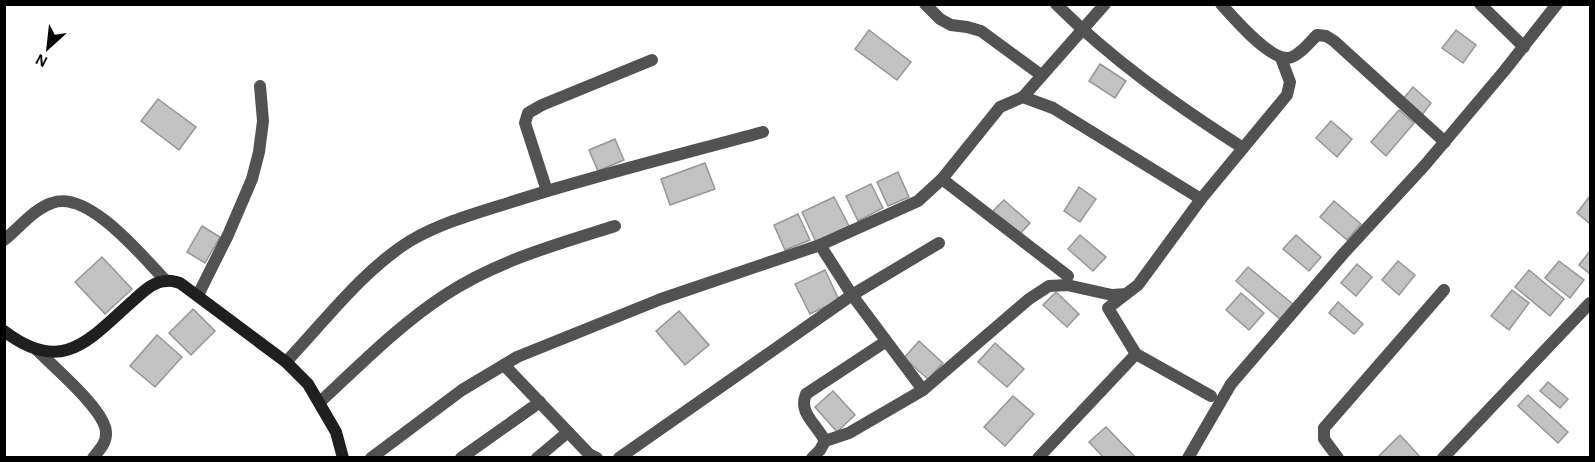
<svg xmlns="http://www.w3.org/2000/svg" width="1595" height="462" font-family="'Alegreya Sans',sans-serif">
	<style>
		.building { fill: #c2c2c2; stroke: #969696; stroke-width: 1.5 }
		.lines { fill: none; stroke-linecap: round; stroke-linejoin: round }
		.street { stroke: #525252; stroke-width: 12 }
		.secondary { stroke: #1f1f1f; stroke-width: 12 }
	</style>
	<rect width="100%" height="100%" fill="#fff"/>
	<g class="building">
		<polygon points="869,30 911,62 897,80 855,49"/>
		<polygon points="1456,30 1476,45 1463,63 1442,48"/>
		<polygon points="1100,64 1126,81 1115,98 1089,81"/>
		<polygon points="1413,87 1431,103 1422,115 1403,99"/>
		<polygon points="158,99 196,127 179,150 141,121"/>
		<polygon points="1399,110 1414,123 1386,156 1371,142"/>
		<polygon points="1331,121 1352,139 1337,157 1316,138"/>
		<polygon points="615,139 624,160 598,171 589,150"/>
		<polygon points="705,163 715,189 670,205 661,179"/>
		<polygon points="898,172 909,197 888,206 877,182"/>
		<polygon points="871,184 883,208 858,221 846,196"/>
		<polygon points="1079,187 1096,199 1080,222 1064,211"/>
		<polygon points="1590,196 1590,224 1577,213"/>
		<polygon points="834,197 849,226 816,242 802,212"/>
		<polygon points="1004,200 1030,223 1018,236 992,212"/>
		<polygon points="1334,201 1361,224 1347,240 1320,217"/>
		<polygon points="798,214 810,240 785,250 774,225"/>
		<polygon points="202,226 220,237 205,263 187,252"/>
		<polygon points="1080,235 1106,257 1093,271 1068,249"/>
		<polygon points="1296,235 1321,257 1309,271 1283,249"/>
		<polygon points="1590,251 1590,271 1589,273 1579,265"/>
		<polygon points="102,257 132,289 105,314 75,282"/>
		<polygon points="1398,261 1415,275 1399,295 1382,280"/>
		<polygon points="1559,261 1584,280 1570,298 1545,278"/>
		<polygon points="1357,264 1372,277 1356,296 1341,283"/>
		<polygon points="1248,267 1294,305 1281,320 1236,281"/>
		<polygon points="825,270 839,300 810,314 795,284"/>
		<polygon points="1529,270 1564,299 1550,316 1515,287"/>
		<polygon points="1512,290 1529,303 1509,330 1491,316"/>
		<polygon points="1056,292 1079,314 1067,327 1043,305"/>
		<polygon points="1241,293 1264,313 1249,330 1226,310"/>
		<polygon points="1338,302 1363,324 1354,334 1329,313"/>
		<polygon points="193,309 215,331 191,355 169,333"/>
		<polygon points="679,311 709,345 685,365 656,331"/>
		<polygon points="157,335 182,357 155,387 130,366"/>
		<polygon points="919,341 943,363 928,379 904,358"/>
		<polygon points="995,343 1024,369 1007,387 978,362"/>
		<polygon points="1548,382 1568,399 1560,408 1540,391"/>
		<polygon points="833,391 855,415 837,432 815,407"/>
		<polygon points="1528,395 1568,432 1558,443 1518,406"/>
		<polygon points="1013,396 1034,414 1005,446 984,427"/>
		<polygon points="1106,427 1136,458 1104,458 1089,442"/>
		<polygon points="1400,435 1421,458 1380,458 1379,456"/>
	</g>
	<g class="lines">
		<g class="street">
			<polyline points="925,4 940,19 951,25 967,27 981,31 1041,75"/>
			<path d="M1056 4C1112 60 1176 105 1243 148"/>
			<path d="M1221 4C1234 18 1273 65 1292 57 1302 53 1310 42 1317 35L1326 36 1334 41 1445 142"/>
			<polyline points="1480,4 1524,47"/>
			<polyline points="1023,97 1105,4"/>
			<polyline points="942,179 1068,276"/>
			<polyline points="547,191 525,123 528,113 542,105 652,60"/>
			<path d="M4 240C19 228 34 209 52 203 88 189 143 257 166 281"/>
			<polyline points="820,245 852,295 923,390"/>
			<polyline points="1126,294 1108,308 1136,354 1211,396"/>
			<polyline points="198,295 228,235 252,179 259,152 263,121 260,86"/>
			<path d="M36 349C52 366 108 412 106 434 106 444 99 450 93 458"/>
			<path d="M286 362C324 322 363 270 410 241 444 221 484 211 521 199 601 174 682 154 763 132"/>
			<polyline points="504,365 589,454 597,458"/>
			<path d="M320 402C360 365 399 325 445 295 496 261 558 244 615 226"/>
			<polyline points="825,441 849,433 923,390 1029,299 1049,286 1067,285 1112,295 1126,294 1138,285 1201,199 1287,95 1290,82 1281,58"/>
			<polyline points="371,458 462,390 517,357 661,299 820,245 918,201 942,179 1000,107 1023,97 1053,108 1201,199"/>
			<polyline points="461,458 540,402"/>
			<polyline points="537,458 568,432"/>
			<polyline points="619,458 852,295 939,243"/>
			<path d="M812 458 820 450 825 441C816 423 798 413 806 394L885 342"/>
			<polyline points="1038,458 1136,354"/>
			<polyline points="1188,458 1231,384 1343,254 1425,165 1505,70 1557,4"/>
			<polyline points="1338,458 1324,439 1324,428 1444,290"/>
			<polyline points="1443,458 1590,303"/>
		</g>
		<path class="secondary" d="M4 331C64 377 90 338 135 299 144 291 154 281 167 281 171 280 176 282 180 283L286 362 308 384 336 432 343 458"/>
	</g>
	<rect width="1595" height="462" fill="none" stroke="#000000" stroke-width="12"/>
	<g transform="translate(48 48) rotate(207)" stroke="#ffffff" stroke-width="4.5" paint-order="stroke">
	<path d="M0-4.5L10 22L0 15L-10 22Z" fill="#000000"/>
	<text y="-9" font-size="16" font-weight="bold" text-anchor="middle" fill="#000000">N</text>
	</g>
</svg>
